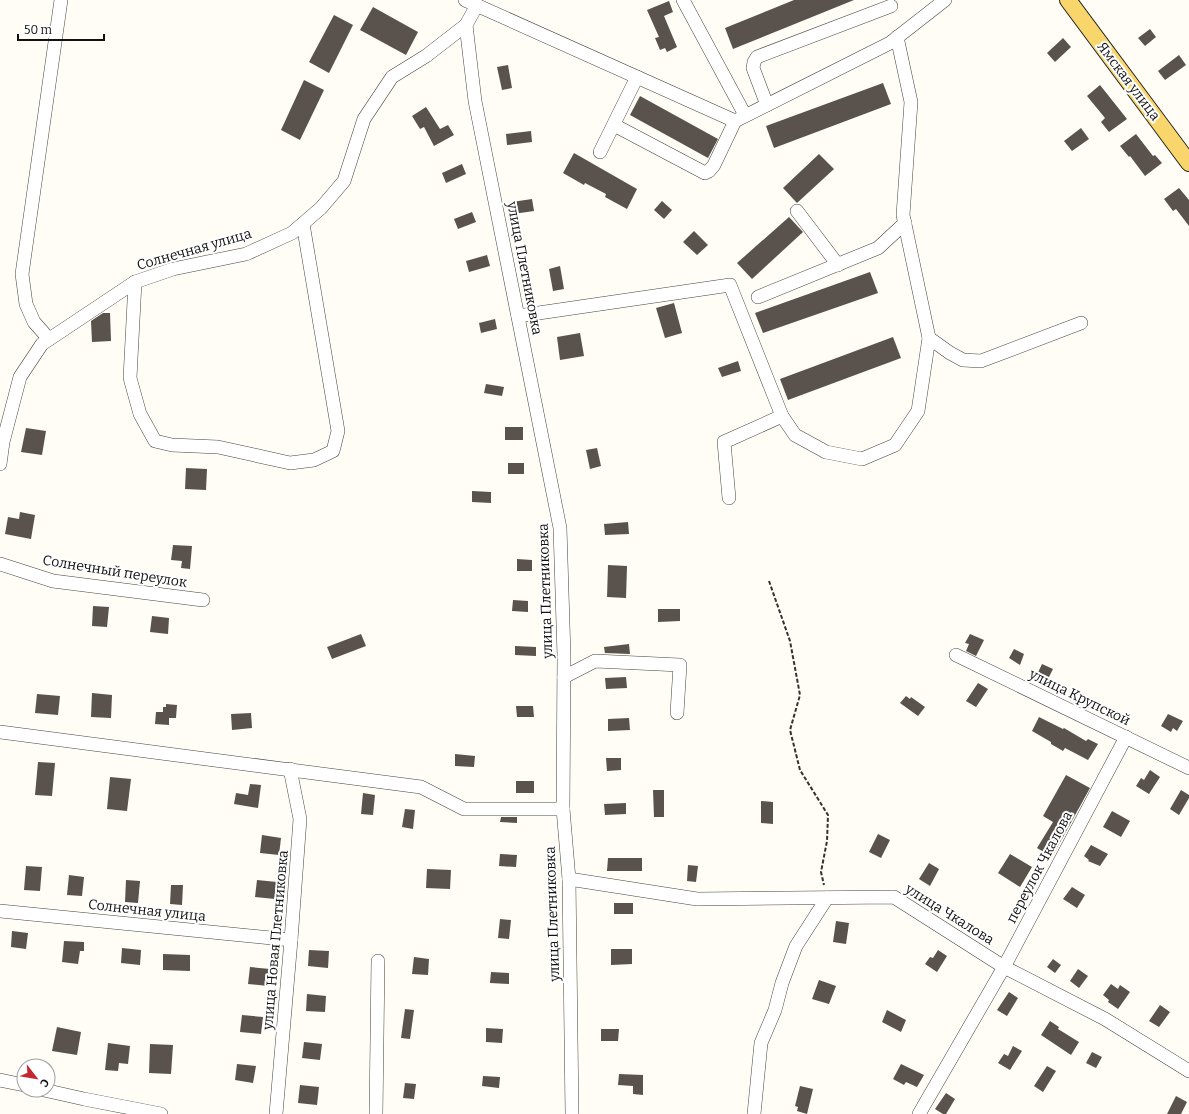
<svg xmlns="http://www.w3.org/2000/svg" width="1189" height="1114" font-family="Bitter,serif">
	<style>
		.building { fill: #5a524d }
		.lines { fill: none; stroke-linecap: round; stroke-linejoin: round }
		.minor-casing { stroke: #444; stroke-width: 14 }
		.major-casing { stroke: #222; stroke-width: 18 }
		.path { stroke: #333; stroke-width: 2; stroke-dasharray: 4 2; stroke-linecap: butt }
		.minor { stroke: #fff; stroke-width: 13 }
		.major { stroke: #f9d66b; stroke-width: 16 }
		.labels { text-anchor: middle; stroke-width: 4; stroke-linejoin: round; paint-order: stroke }
		.street-label { font-size: 14px; fill: #111; stroke: #fff }
	</style>
	<rect width="100%" height="100%" fill="#fffdf5"/>
	<g class="building">
		<polygon points="794,0 854,0 733,49 725,28"/>
		<polygon points="669,1 673,12 664,16 677,47 667,52 665,48 660,50 655,38 659,37 647,10"/>
		<polygon points="373,7 418,32 406,55 360,30"/>
		<polygon points="334,15 353,25 329,73 309,62"/>
		<polygon points="1150,29 1156,37 1145,46 1138,38"/>
		<polygon points="1063,38 1071,47 1055,62 1047,53"/>
		<polygon points="1179,55 1186,65 1165,80 1158,71"/>
		<polygon points="508,65 512,88 502,90 497,67"/>
		<polygon points="304,80 324,90 300,140 281,130"/>
		<polygon points="883,83 891,104 774,148 766,126"/>
		<polygon points="1100,85 1127,119 1109,132 1101,122 1105,118 1087,96"/>
		<polygon points="640,96 718,139 708,158 630,115"/>
		<polygon points="426,107 440,129 448,125 454,135 434,146 424,127 420,129 412,116"/>
		<polygon points="1081,128 1089,139 1072,151 1064,141"/>
		<polygon points="531,131 532,142 507,145 506,134"/>
		<polygon points="1136,134 1153,156 1155,155 1162,163 1145,176 1130,156 1129,157 1120,146"/>
		<polygon points="574,153 637,189 627,209 605,197 606,194 585,183 584,185 563,173"/>
		<polygon points="819,154 834,169 797,203 783,188"/>
		<polygon points="462,164 466,174 446,183 442,173"/>
		<polygon points="1179,188 1189,200 1189,226 1176,209 1173,211 1164,199"/>
		<polygon points="532,199 534,211 513,214 512,202"/>
		<polygon points="662,201 672,210 664,219 654,210"/>
		<polygon points="472,212 476,222 458,229 454,219"/>
		<polygon points="789,217 803,232 752,279 737,263"/>
		<polygon points="694,231 708,245 697,255 683,242"/>
		<polygon points="487,255 490,266 469,272 466,261"/>
		<polygon points="560,266 564,289 553,291 549,269"/>
		<polygon points="870,272 878,293 763,333 755,313"/>
		<polygon points="674,303 682,333 665,338 656,308"/>
		<polygon points="103,313 110,313 111,341 92,342 91,321"/>
		<polygon points="495,319 497,329 481,333 479,323"/>
		<polygon points="580,333 584,356 560,360 557,337"/>
		<polygon points="893,337 901,358 788,400 780,379"/>
		<polygon points="738,361 741,371 722,377 718,368"/>
		<polygon points="486,384 504,387 502,396 484,393"/>
		<rect x="505" y="427" width="18" height="13"/>
		<polygon points="26,428 46,431 42,455 21,452"/>
		<polygon points="597,448 601,466 590,469 586,450"/>
		<rect x="508" y="463" width="16" height="11"/>
		<polygon points="186,468 207,469 206,490 185,489"/>
		<polygon points="472,491 491,492 491,503 472,502"/>
		<polygon points="20,512 35,515 31,539 5,534 8,517 19,519"/>
		<polygon points="628,522 629,534 605,535 604,524"/>
		<polygon points="173,545 192,546 190,569 181,568 182,561 171,560"/>
		<polygon points="517,559 532,560 532,571 517,571"/>
		<polygon points="608,565 627,566 626,598 607,597"/>
		<polygon points="513,600 528,601 528,612 512,611"/>
		<polygon points="93,606 109,607 107,627 92,626"/>
		<polygon points="658,609 680,609 680,621 658,622"/>
		<polygon points="152,616 169,618 168,634 150,632"/>
		<polygon points="361,634 366,646 332,659 327,647"/>
		<polygon points="970,634 984,640 976,656 966,651 969,644 965,643"/>
		<polygon points="629,644 630,654 605,653 604,647"/>
		<polygon points="515,646 536,647 536,656 515,655"/>
		<polygon points="1014,649 1024,654 1020,665 1009,658"/>
		<polygon points="1042,664 1053,669 1046,683 1035,679"/>
		<polygon points="626,677 627,688 606,689 605,678"/>
		<polygon points="978,683 988,689 976,707 966,701"/>
		<polygon points="92,693 112,695 111,718 91,717"/>
		<polygon points="37,694 60,696 58,715 35,713"/>
		<polygon points="906,696 910,699 911,697 925,707 918,716 900,703"/>
		<polygon points="166,704 177,705 176,718 169,718 169,725 155,724 156,712 163,712 163,707 166,707"/>
		<polygon points="516,706 533,706 534,717 517,717"/>
		<polygon points="251,713 252,728 232,730 231,714"/>
		<polygon points="1168,714 1183,721 1177,731 1173,728 1171,732 1161,726"/>
		<polygon points="1039,717 1063,729 1064,728 1086,741 1088,739 1098,744 1088,760 1065,748 1063,751 1051,744 1051,742 1032,731"/>
		<polygon points="629,718 630,730 608,731 608,719"/>
		<polygon points="455,754 475,756 474,767 455,766"/>
		<polygon points="606,758 621,758 621,770 607,771"/>
		<polygon points="38,762 55,763 52,796 35,795"/>
		<polygon points="1150,770 1160,777 1149,794 1136,786 1141,778 1144,780"/>
		<polygon points="1066,775 1090,788 1052,857 1037,848 1053,822 1043,816"/>
		<polygon points="110,777 131,779 127,811 107,809"/>
		<rect x="516" y="781" width="18" height="12"/>
		<polygon points="250,784 261,785 258,808 234,804 236,793 248,795"/>
		<polygon points="653,790 664,790 664,817 654,817"/>
		<polygon points="1181,790 1189,795 1189,798 1179,815 1170,809"/>
		<polygon points="363,793 375,795 373,815 361,814"/>
		<polygon points="761,801 773,802 773,824 761,823"/>
		<polygon points="626,803 626,814 605,815 604,804"/>
		<polygon points="405,809 415,810 413,829 402,827"/>
		<polygon points="1112,811 1130,821 1121,837 1103,827"/>
		<polygon points="501,817 517,817 517,823 500,822"/>
		<polygon points="878,834 890,840 881,858 869,852"/>
		<polygon points="262,835 281,838 279,855 260,853"/>
		<polygon points="1091,845 1108,854 1100,866 1088,861 1089,860 1084,856"/>
		<polygon points="500,854 517,855 516,867 499,866"/>
		<polygon points="1010,854 1032,867 1020,887 998,873"/>
		<polygon points="608,858 642,858 642,871 607,871"/>
		<polygon points="929,863 939,869 930,886 919,879"/>
		<polygon points="688,865 698,866 696,882 687,881"/>
		<polygon points="26,866 42,867 40,891 24,890"/>
		<polygon points="427,869 451,870 450,889 426,888"/>
		<polygon points="69,875 84,877 82,896 67,895"/>
		<polygon points="126,880 140,881 138,903 125,902"/>
		<polygon points="257,880 277,882 275,899 255,897"/>
		<polygon points="171,885 183,885 182,905 170,904"/>
		<polygon points="1072,887 1085,895 1077,908 1063,899"/>
		<rect x="614" y="903" width="19" height="11"/>
		<polygon points="500,919 511,920 509,939 498,938"/>
		<polygon points="836,921 849,923 846,944 833,942"/>
		<polygon points="12,931 28,933 26,949 11,947"/>
		<polygon points="64,941 84,942 84,951 80,951 78,964 62,962"/>
		<polygon points="122,948 141,950 140,965 121,963"/>
		<polygon points="611,949 632,949 632,964 611,965"/>
		<polygon points="309,950 329,951 328,968 308,966"/>
		<polygon points="938,950 947,956 937,972 925,964 930,957 933,958"/>
		<polygon points="163,954 190,955 190,971 163,970"/>
		<polygon points="414,957 429,959 428,975 412,974"/>
		<polygon points="1053,959 1061,965 1055,973 1047,967"/>
		<polygon points="250,967 270,969 268,986 248,984"/>
		<polygon points="1078,969 1088,976 1079,988 1070,981"/>
		<polygon points="491,972 509,973 509,984 490,983"/>
		<polygon points="819,980 836,986 829,1004 812,999"/>
		<polygon points="1111,984 1118,989 1120,985 1130,992 1118,1009 1108,1002 1109,1000 1103,995"/>
		<polygon points="1009,992 1018,998 1007,1016 997,1010"/>
		<polygon points="307,994 326,996 325,1012 306,1011"/>
		<polygon points="1160,1005 1170,1012 1159,1027 1149,1021"/>
		<polygon points="405,1009 414,1010 410,1039 401,1038"/>
		<polygon points="887,1010 906,1020 901,1032 882,1022"/>
		<polygon points="242,1015 263,1017 261,1034 240,1032"/>
		<polygon points="1050,1021 1059,1027 1058,1029 1079,1042 1071,1055 1041,1035"/>
		<polygon points="57,1027 81,1032 77,1055 52,1051"/>
		<polygon points="486,1028 503,1029 502,1043 486,1042"/>
		<polygon points="601,1029 619,1029 618,1041 601,1041"/>
		<polygon points="304,1042 322,1044 320,1060 302,1058"/>
		<polygon points="108,1043 130,1046 128,1064 119,1063 118,1071 105,1070"/>
		<polygon points="150,1044 173,1045 171,1074 149,1073"/>
		<polygon points="1013,1046 1022,1051 1010,1070 998,1063 1004,1054 1008,1056"/>
		<polygon points="1092,1052 1102,1057 1096,1068 1086,1063"/>
		<polygon points="237,1064 256,1066 253,1083 235,1080"/>
		<polygon points="901,1064 924,1075 917,1087 906,1082 904,1085 893,1079"/>
		<polygon points="1047,1066 1056,1071 1043,1092 1034,1086"/>
		<polygon points="619,1074 643,1075 643,1095 633,1094 633,1086 618,1085"/>
		<polygon points="483,1076 500,1077 499,1088 482,1086"/>
		<polygon points="405,1083 416,1084 414,1099 403,1098"/>
		<polygon points="300,1085 319,1087 317,1105 298,1103"/>
		<polygon points="800,1086 813,1089 807,1114 797,1111 798,1107 795,1106"/>
		<polygon points="946,1093 955,1099 946,1114 943,1114 935,1109"/>
		<polygon points="1176,1096 1187,1102 1181,1114 1167,1114"/>
	</g>
	<g class="lines">
		<defs>
			<g id="minor">
				<polyline points="465,0 735,121 890,43 945,0"/>
				<polyline points="683,0 745,115"/>
				<polyline points="477,5 466,25 475,101 560,528 564,656 563,809 569,879 572,1114"/>
				<polyline points="767,105 753,68 754,62 757,57 891,6"/>
				<polyline points="614,125 705,173 709,171 714,165 735,121"/>
				<polyline points="600,152 637,77"/>
				<polyline points="797,211 838,265"/>
				<polyline points="135,282 130,378 140,414 155,441 172,445 218,447 290,463 314,460 333,451 338,431 303,224"/>
				<polyline points="758,297 878,248 905,223"/>
				<polyline points="518,316 730,285 782,416 724,442 729,498"/>
				<polyline points="929,338 950,353 963,360 981,361 1081,323"/>
				<polyline points="49,339 34,322 26,304 22,274 61,0"/>
				<polyline points="782,416 795,435 826,452 862,459 895,445 918,411 929,338 903,215 911,102 897,37"/>
				<polyline points="0,464 3,442 20,377 42,344 135,282 173,269 246,254 292,233 321,208 344,181 364,119 392,77 426,56 466,25"/>
				<polyline points="0,564 53,581 203,600"/>
				<polyline points="956,655 1189,768"/>
				<polyline points="564,677 595,661 680,665 677,713"/>
				<polyline points="0,732 421,787 464,809 563,809"/>
				<polyline points="569,879 697,899 894,897 1004,967 1105,1019 1189,1071"/>
				<polyline points="0,911 291,940"/>
				<polyline points="0,1080 24,1085"/>
				<polyline points="44,1090 84,1099 161,1114"/>
				<polyline points="276,1114 291,940 300,819 290,769"/>
				<polyline points="376,1114 378,961"/>
				<polyline points="754,1114 761,1043 775,1010 782,983 796,946 827,898"/>
				<polyline points="919,1114 1004,967 1126,737"/>
			</g>
			<polyline id="major" points="1068,0 1189,163"/>
		</defs>
		<use href="#minor" class="minor-casing"/>
		<use href="#major" class="major-casing"/>
		<polyline class="path" points="769,581 790,641 800,695 790,730 800,770 828,815 827,841 821,872 824,885"/>
		<use href="#minor" class="minor"/>
		<use href="#major" class="major"/>
	</g>
	<g class="labels">
		<g class="street-label">
			<text transform="translate(1129 81) rotate(53)" y="5">Ямская улица</text>
			<text transform="translate(194 249) rotate(-16)" y="5">Солнечная улица</text>
			<text transform="translate(525 268) rotate(79)" y="5">улица Плетниковка</text>
			<text transform="translate(115 571) rotate(9)" y="5">Солнечный переулок</text>
			<text transform="translate(545 591) rotate(-92)" y="5">улица Плетниковка</text>
			<text transform="translate(1080 697) rotate(26)" y="5">улица Крупской</text>
			<text transform="translate(1039 867) rotate(-62)" y="5">переулок Чкалова</text>
			<text transform="translate(147 910) rotate(6)" y="5">Солнечная улица</text>
			<text transform="translate(552 914) rotate(-92)" y="5">улица Плетниковка</text>
			<text transform="translate(950 914) rotate(32)" y="5">улица Чкалова</text>
			<text transform="translate(275 940) rotate(-85)" y="5">улица Новая Плетниковка</text>
		</g>
	</g>
	<g transform="translate(36 1078) rotate(121)"><circle r="19" fill="#ffffff" stroke="#a0a0a0"/>
	<path d="M0-3L7 15L0 10L-7 15Z" fill="#c4262e"/>
	<text y="-6" font-size="11" font-weight="bold" text-anchor="middle" fill="#111111">С</text>
	</g>
	<path d="M18 34v6h86v-6" fill="none" stroke="#111111" stroke-width="2"/>
	<text x="24" y="34" font-size="12" fill="#111111" stroke="#ffffff" stroke-width="3" paint-order="stroke">50 m</text>
</svg>
